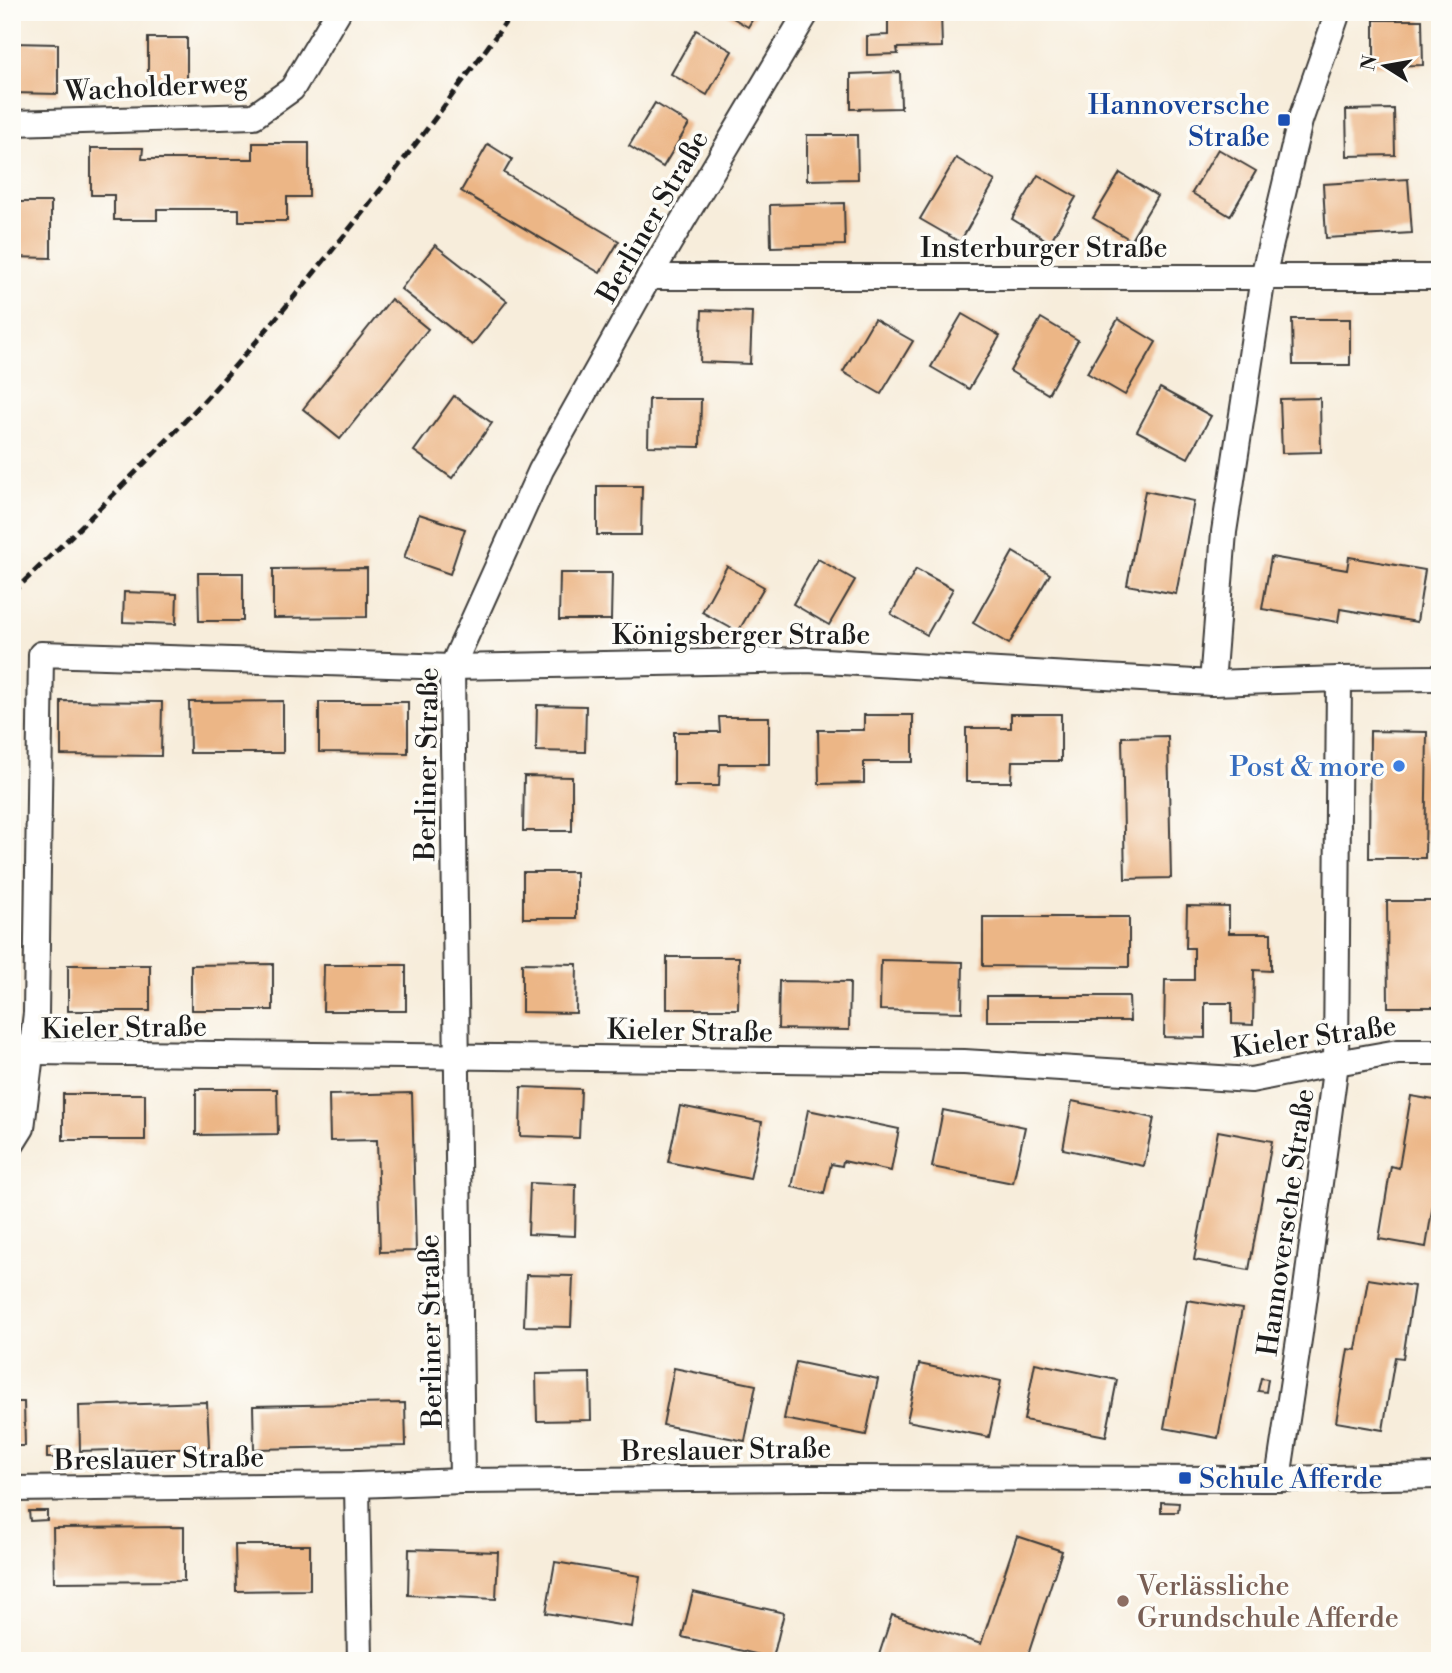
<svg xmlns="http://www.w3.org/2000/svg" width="1452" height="1673" font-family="'Libre Bodoni',serif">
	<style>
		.building { fill: #ecb686 }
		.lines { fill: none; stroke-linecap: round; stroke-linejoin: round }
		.minor-casing { stroke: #3d3b39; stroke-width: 28 }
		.minor { stroke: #fff; stroke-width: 24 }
		.rail { stroke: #1c1c1c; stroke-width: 5; stroke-dasharray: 10 5; stroke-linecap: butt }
		.transit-dot { fill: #1a4fb4; stroke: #fdfcf7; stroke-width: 2.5 }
		.shop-dot { fill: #3f7fe0; stroke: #fdfcf7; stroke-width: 2.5 }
		.education-dot { fill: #8d6e63; stroke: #fdfcf7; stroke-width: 2.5 }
		.labels { text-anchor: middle; stroke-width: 7; stroke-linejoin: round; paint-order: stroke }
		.street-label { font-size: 28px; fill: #1c1c1c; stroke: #fdfcf7 }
		.transit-label { font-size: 28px; fill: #164399; stroke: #fdfcf7; text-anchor: end }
		.shop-label { font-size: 28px; fill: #366cbe; stroke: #fdfcf7; text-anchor: end }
		.education-label { font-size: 28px; fill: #785e54; stroke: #fdfcf7; text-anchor: start }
	</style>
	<rect width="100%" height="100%" fill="#fdfcf7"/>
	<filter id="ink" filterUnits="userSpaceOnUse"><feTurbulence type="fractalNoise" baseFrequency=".0143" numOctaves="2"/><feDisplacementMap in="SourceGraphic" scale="14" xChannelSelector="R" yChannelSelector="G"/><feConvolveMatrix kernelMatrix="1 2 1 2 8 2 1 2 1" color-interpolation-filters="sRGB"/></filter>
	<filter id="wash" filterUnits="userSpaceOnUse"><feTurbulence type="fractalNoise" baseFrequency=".00686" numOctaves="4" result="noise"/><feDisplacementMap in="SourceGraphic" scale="28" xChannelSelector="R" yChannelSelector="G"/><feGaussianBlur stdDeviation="1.57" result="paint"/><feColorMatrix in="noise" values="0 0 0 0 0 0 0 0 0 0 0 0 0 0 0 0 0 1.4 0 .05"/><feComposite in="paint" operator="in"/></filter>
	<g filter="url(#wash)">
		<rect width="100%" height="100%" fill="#f7eddb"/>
		<g id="blocks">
			<g class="building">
				<polygon points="723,12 757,12 748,27"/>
				<polygon points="888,12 941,12 942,47 897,48 898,54 867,55 867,36 888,35"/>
				<polygon points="1374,20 1422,20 1423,65 1374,66"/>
				<polygon points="696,30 732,51 707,95 671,74"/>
				<rect x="148" y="38" width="39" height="47"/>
				<polygon points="12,43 58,44 58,94 12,93"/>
				<polygon points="900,72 901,108 851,109 851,74"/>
				<polygon points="655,103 689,124 663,167 629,146"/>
				<polygon points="1394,109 1395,155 1347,156 1346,110"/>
				<polygon points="807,135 857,135 858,179 807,180"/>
				<polygon points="253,143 309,143 309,197 287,197 287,221 239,221 239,209 157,209 157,220 114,220 114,195 91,195 91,148 143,148 142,159 253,159"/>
				<polygon points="488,144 512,159 504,173 619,241 600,273 461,191"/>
				<polygon points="1218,149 1256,171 1230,216 1192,193"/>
				<polygon points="956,158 995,181 960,242 920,219"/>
				<polygon points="1120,173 1157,196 1131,240 1093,218"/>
				<polygon points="1038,175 1076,197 1050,242 1012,219"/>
				<polygon points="1408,179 1412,233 1326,238 1323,184"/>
				<polygon points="12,202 51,202 51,258 12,257"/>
				<polygon points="844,203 845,245 771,247 770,205"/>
				<polygon points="435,245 507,301 472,345 401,289"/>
				<polygon points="391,299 428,329 340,439 303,409"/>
				<polygon points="702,310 752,312 750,364 700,362"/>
				<polygon points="962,314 1000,336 969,389 931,367"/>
				<polygon points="1041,318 1078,340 1048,394 1010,371"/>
				<polygon points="874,319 913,341 881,394 843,372"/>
				<polygon points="1118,319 1156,342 1125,395 1087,373"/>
				<polygon points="1292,319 1350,319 1350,365 1293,365"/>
				<polygon points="1160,388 1211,416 1188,458 1137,431"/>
				<polygon points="454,396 492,423 452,478 414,451"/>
				<polygon points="1320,398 1321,452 1282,453 1280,399"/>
				<polygon points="649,399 701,399 700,447 648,446"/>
				<polygon points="597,486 642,486 641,535 597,535"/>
				<polygon points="1145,491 1194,501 1176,594 1127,585"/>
				<polygon points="419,514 465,529 450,574 404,558"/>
				<polygon points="1013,552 1050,574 1009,644 973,623"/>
				<polygon points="1271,557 1347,570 1349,557 1425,570 1417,622 1340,609 1338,622 1262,609"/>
				<polygon points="818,559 855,580 829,625 793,604"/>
				<polygon points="727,566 764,587 738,632 702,612"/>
				<polygon points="367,568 367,617 273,618 273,569"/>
				<polygon points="916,569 953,589 927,635 891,614"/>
				<polygon points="198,573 243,573 243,621 199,621"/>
				<polygon points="560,573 612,573 611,620 559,620"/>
				<polygon points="124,592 177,594 176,624 123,622"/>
				<polygon points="61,701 162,702 161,756 61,755"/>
				<polygon points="283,701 283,753 190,753 189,702"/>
				<polygon points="319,702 408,702 408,753 319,752"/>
				<polygon points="537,705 586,706 585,752 536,751"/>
				<polygon points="1011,714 1061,714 1061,761 1012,761 1011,782 966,782 966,728 1011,728"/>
				<polygon points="864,715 913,715 913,762 864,762 864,783 819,784 818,730 864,730"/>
				<polygon points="719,717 769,717 769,764 720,764 719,786 674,786 674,732 720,732"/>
				<polygon points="1370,731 1427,732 1425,858 1369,858"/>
				<polygon points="1168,736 1171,878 1125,879 1122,737"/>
				<rect x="12" y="739" width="3" height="90"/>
				<polygon points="524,776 572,777 572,831 523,831"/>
				<rect x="523" y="872" width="53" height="46"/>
				<polygon points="12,891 17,891 15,1009 12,1009"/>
				<polygon points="1387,901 1440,901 1440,1007 1388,1007"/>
				<polygon points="1187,906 1229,907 1229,933 1271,933 1271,971 1254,970 1253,1025 1232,1024 1232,1003 1205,1003 1205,1038 1164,1037 1165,980 1194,980 1194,948 1186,948"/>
				<polygon points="983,917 1129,917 1129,967 983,966"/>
				<polygon points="667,957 739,957 738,1009 667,1009"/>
				<polygon points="881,960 963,962 962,1012 880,1010"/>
				<polygon points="522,963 577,964 576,1013 522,1012"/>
				<polygon points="273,964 273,1010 191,1010 191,965"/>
				<rect x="68" y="965" width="82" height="46"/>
				<polygon points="324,965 406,965 406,1011 323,1011"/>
				<polygon points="779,981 850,982 849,1030 778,1029"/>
				<polygon points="987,996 1129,996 1130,1021 987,1021"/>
				<polygon points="521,1087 581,1089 579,1138 520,1136"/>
				<polygon points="196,1089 277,1089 278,1134 196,1135"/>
				<polygon points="412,1093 416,1251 380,1252 377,1140 330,1141 329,1095"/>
				<rect x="63" y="1094" width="82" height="46"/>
				<polygon points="1411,1096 1440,1101 1440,1175 1438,1174 1426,1247 1379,1239 1391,1166 1399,1168"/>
				<polygon points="1072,1101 1154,1118 1144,1166 1063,1149"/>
				<polygon points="680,1106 762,1122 750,1179 668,1162"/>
				<polygon points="808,1110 899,1129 891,1171 843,1161 842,1166 831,1164 824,1194 792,1187"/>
				<polygon points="943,1110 1025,1127 1013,1183 932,1167"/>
				<polygon points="1218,1131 1272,1141 1249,1270 1194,1260"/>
				<polygon points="530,1183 576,1185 575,1236 528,1234"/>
				<polygon points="526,1275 573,1276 571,1327 524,1326"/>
				<polygon points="1368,1279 1414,1286 1403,1358 1395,1357 1383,1430 1336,1422 1348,1349 1356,1350"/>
				<polygon points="1187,1300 1242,1309 1218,1438 1164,1428"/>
				<polygon points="796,1362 878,1379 866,1435 784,1419"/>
				<polygon points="1035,1363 1117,1380 1106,1436 1024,1420"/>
				<polygon points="919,1364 1001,1381 989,1437 907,1421"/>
				<polygon points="674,1368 756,1385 745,1441 663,1425"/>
				<polygon points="590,1373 591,1420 537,1421 536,1374"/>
				<polygon points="1261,1378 1268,1379 1266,1392 1258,1391"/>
				<polygon points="12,1402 24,1402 25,1446 12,1446"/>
				<polygon points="207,1402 209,1447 80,1451 79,1406"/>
				<polygon points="405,1403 406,1446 254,1449 253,1406"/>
				<rect x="47" y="1448" width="18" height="10"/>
				<polygon points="1161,1502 1179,1503 1178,1512 1161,1512"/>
				<polygon points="29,1511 47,1511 47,1520 30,1521"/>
				<polygon points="184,1527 184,1581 54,1582 53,1528"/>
				<polygon points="1017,1536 1062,1551 1028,1655 1044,1661 877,1661 892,1615 981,1644"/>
				<polygon points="235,1545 310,1545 310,1590 236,1591"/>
				<polygon points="409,1549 498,1552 496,1599 408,1595"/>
				<polygon points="555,1562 640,1576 632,1627 546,1613"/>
				<polygon points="693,1592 784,1613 773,1658 682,1637"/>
			</g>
		</g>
	</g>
	<g filter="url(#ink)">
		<use href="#blocks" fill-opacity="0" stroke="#3d3b39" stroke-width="2"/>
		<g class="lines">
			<defs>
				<g id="minor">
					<polyline points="12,123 254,116 292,89 338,12"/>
					<polyline points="649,277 1440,277"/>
					<polyline points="1212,683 1224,532 1263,277 1300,121 1338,12"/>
					<polyline points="31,1052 964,1062 1251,1080 1336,1063 1398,1052 1440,1052"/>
					<polyline points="12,1144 22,1128 36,1013 41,654 452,667 807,660 1212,683 1339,679 1440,678"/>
					<polyline points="1278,1479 1300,1333 1336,1063 1339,679"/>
					<polyline points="462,1481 452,667 541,470 649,277 807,12"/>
					<polyline points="357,1485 360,1661"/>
					<polyline points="12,1489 357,1485 462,1481 812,1478 1278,1479 1440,1476"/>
				</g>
			</defs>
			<use href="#minor" class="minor-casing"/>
			<use href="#minor" class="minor"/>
			<path class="rail" d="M12 593C80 528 147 463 210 394 319 273 418 144 513 12"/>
		</g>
	</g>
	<g class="transit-dot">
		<rect x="1277" y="113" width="14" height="14" rx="3.5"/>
		<rect x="1178" y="1471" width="14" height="14" rx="3.5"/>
	</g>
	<circle class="shop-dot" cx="1399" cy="766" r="7"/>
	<circle class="education-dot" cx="1123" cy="1601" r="7"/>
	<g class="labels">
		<g class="street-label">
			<text transform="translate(156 86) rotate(-3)" y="10">Wacholderweg</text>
			<text transform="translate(652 216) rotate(-60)" y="10">Berliner Straße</text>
			<text x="1044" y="257">Insterburger Straße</text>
			<text x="741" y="644">Königsberger Straße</text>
			<text transform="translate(426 764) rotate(-89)" y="10">Berliner Straße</text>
			<text transform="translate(124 1027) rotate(-1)" y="10">Kieler Straße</text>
			<text transform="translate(690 1030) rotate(1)" y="10">Kieler Straße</text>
			<text transform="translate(1314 1036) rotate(-8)" y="10">Kieler Straße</text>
			<text transform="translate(1285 1222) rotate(-82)" y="10">Hannoversche Straße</text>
			<text transform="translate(430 1331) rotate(-91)" y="10">Berliner Straße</text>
			<text transform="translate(726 1449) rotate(-1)" y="10">Breslauer Straße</text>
			<text transform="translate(159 1458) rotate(-1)" y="10">Breslauer Straße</text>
		</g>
		<g class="transit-label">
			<text x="1270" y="114">Hannoversche<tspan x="1270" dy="32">Straße</tspan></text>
			<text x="1199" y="1488" text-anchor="start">Schule Afferde</text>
		</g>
		<g class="shop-label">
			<text x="1385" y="776">Post &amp; more</text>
		</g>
		<g class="education-label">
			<text x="1137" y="1595">Verlässliche<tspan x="1137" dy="32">Grundschule Afferde</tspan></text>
		</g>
	</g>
	<rect width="1452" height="1673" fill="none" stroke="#fdfcf7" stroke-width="42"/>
	<g transform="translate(1385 66) rotate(281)" stroke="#fdfcf7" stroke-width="5" paint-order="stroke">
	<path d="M0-5L12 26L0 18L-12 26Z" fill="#1c1c1c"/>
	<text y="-10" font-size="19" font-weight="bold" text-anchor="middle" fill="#1c1c1c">N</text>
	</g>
</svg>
